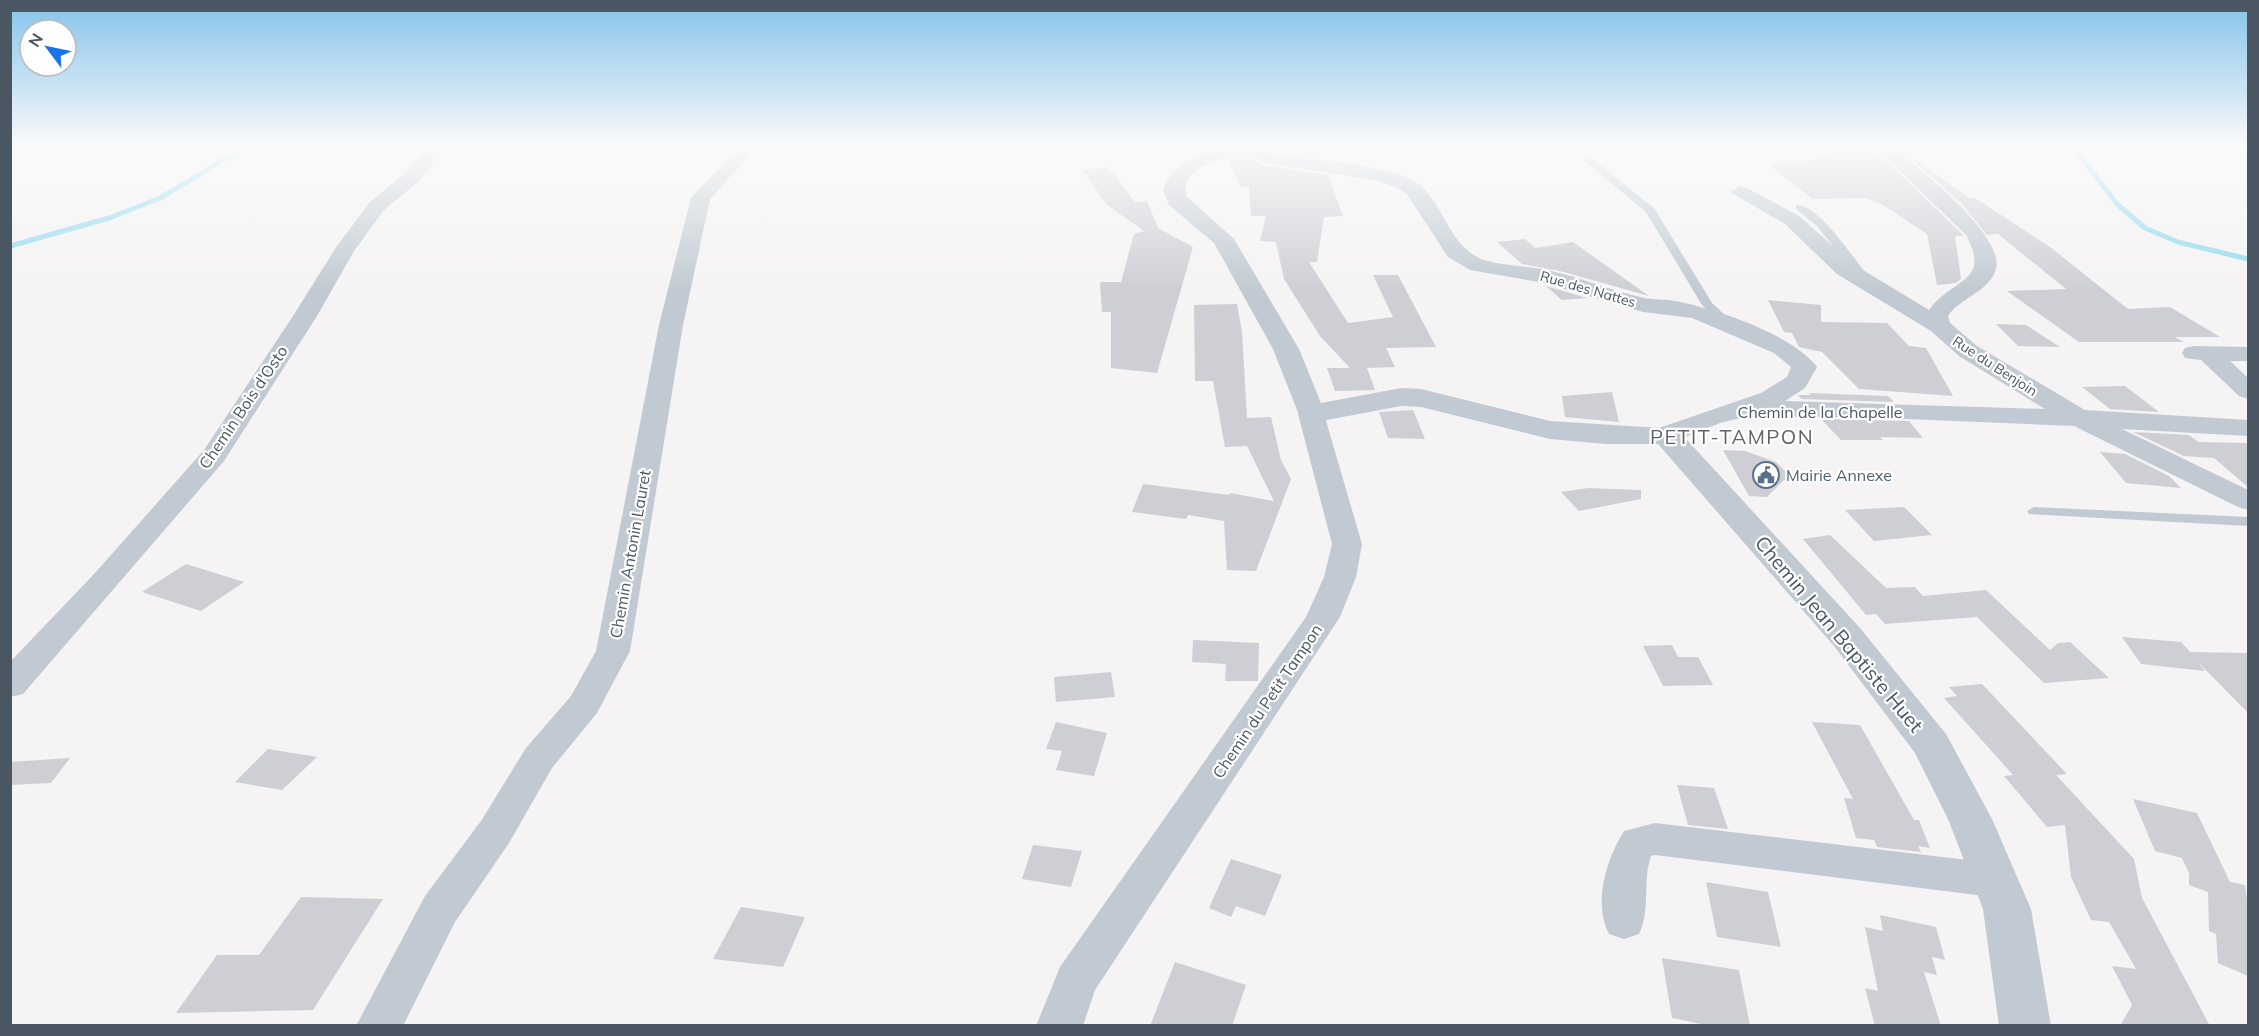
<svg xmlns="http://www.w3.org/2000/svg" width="2259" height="1036" font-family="Mulish,sans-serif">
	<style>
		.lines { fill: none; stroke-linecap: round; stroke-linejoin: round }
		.stream { stroke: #90daee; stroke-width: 5 }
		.building { fill: #cdcfd5 }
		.service { fill: #c1cad2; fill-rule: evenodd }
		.minor { fill: #c1cad2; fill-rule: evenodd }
		.tertiary { fill: #c1cad2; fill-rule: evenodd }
		.labels { text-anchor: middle; stroke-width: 4.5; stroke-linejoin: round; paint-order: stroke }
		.far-street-label { font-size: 14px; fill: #4a5661; stroke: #fff }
		.street-label { font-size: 16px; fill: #4a5661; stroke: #fff }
		.service-label { font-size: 16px; fill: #4e5e75; stroke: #fff; text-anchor: start }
		.quarter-label { font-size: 20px; letter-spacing: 1.5px; fill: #5f6368; stroke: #fff }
		.near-street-label { font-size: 20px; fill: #4a5661; stroke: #fff }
	</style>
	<rect width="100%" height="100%" fill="#f5f3f3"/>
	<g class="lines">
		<g class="stream">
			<polyline points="2073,147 2118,205 2145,228 2178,242 2248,259"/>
			<polyline points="10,246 109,218 160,198 245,147"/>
		</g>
	</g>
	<g class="building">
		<polygon points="1267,147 1320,150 1322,158 1275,152"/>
		<polygon points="1898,147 1969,198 1975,198 2050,247 2128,309 2170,307 2220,337 2175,337 2184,342 2079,342 2007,291 2066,289 1998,234 1987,235 1961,203"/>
		<polygon points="1873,148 1964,236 1955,236 1961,279 1956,283 1937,285 1927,234 1883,205 1867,198 1813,199 1768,164 1837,157 1829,150"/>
		<polygon points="1249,156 1263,165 1328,175 1343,216 1324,217 1317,262 1309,262 1348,323 1393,317 1373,275 1398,275 1436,347 1386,348 1395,367 1367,368 1375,390 1335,391 1327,368 1350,368 1320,336 1284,279 1276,242 1260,241 1266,216 1251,216 1249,187 1241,187 1229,160"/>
		<polygon points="1108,167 1135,202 1147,201 1158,228 1193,247 1157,373 1111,368 1111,312 1102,312 1100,282 1121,282 1134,234 1144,231 1106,204 1083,170"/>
		<polygon points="1525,239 1535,248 1573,242 1649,296 1560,271 1522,264 1497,242"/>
		<polygon points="1546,286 1587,298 1562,300"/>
		<polygon points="1768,300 1821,305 1821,322 1887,323 1909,346 1926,348 1953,396 1859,389 1822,352 1799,347 1792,333 1784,332"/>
		<polygon points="1237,304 1242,332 1247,418 1271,417 1281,460 1291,479 1256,571 1227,570 1224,521 1188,515 1186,519 1132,512 1143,484 1229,495 1230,493 1274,501 1247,446 1225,447 1213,381 1195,381 1194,305"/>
		<polygon points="1996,324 2026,325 2060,347 2018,346"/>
		<polygon points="2125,386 2159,412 2110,409 2082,387"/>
		<polygon points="1612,392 1619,422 1565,417 1562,396"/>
		<polygon points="1809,393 1888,396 1894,402 1802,399 1798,395 1811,395"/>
		<polygon points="1413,410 1425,439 1388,438 1379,412"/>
		<polygon points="1821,419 1909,421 1923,438 1880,437 1883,440 1841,440"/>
		<polygon points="2133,432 2189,435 2198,442 2248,443 2248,487 2214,458 2184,456"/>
		<polygon points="1723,450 1745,451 1776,462 1789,475 1767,497 1749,496"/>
		<polygon points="2100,452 2125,454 2169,476 2181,488 2126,483"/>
		<polygon points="1588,488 1641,490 1641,499 1579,511 1561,492"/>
		<polygon points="1904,507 1932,535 1874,541 1845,510"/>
		<polygon points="1830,535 1886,588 1915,587 1923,596 1986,590 2050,650 2058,643 2070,642 2109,678 2044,683 1977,617 1885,624 1876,614 1866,615 1803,539"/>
		<polygon points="186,564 244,582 201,611 142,592"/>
		<polygon points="2122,637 2181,642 2190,652 2248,653 2248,713 2197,661 2205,671 2141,664"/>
		<polygon points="1193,640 1259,643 1258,681 1225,681 1226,664 1192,662"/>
		<polygon points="1672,645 1678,657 1698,657 1713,685 1663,686 1643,646"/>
		<polygon points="1111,672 1115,697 1056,702 1054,677"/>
		<polygon points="1982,684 2067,774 2056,775 2134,859 2142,898 2210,1026 2120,1026 2132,1005 2112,966 2136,969 2109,922 2091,920 2071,877 2065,825 2047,827 2004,776 2013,775 1944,698 1957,696 1949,687"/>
		<polygon points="1056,722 1107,733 1094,776 1056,770 1062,751 1046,749"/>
		<polygon points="1812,722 1860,725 1914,820 1919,820 1930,848 1918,846 1921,852 1877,847 1874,840 1856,838 1844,798 1853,799"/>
		<polygon points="268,749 317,757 282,790 235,782"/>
		<polygon points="70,758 51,783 10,785 10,762"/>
		<polygon points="1677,785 1714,788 1728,829 1688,825"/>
		<polygon points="2133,799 2197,813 2230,882 2245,885 2248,907 2248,976 2218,963 2216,934 2209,931 2208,892 2189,885 2189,873 2182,858 2155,851"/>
		<polygon points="1033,845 1082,851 1071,887 1022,879"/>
		<polygon points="1231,859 1282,875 1265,916 1236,906 1231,917 1209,908"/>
		<polygon points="1706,882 1768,892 1781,947 1717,937"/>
		<polygon points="301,897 383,899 313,1010 176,1013 217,955 259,955"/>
		<polygon points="741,907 805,917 783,967 713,959"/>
		<polygon points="1880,915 1936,927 1945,960 1932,957 1937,975 1924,972 1941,1026 1875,1026 1865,988 1878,991 1865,927 1883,931"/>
		<polygon points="1662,958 1739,970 1750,1026 1711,1026 1672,1018"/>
		<polygon points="1175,962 1246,985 1232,1026 1150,1026"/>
	</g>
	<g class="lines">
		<g class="service">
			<polygon points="1583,156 1589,156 1654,208 1712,303 1730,320 1730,324 1722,324 1702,305 1646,212 1583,160"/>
			<path d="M1796 205C1817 202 1856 261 1869 278V282H1861L1817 226 1796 209Z"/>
			<polygon points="2034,507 2248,517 2248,526 2029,514 2027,511"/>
		</g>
		<g class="minor">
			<polygon points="427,147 446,147 418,182 384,210 354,251 317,316 224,461 23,694 10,697 10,662 95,573 204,450 293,316 337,246 370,202 404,174"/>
			<polygon points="738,147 757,147 710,199 683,325 630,651 597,713 552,768 509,843 455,922 403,1026 356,1026 425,896 481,821 526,748 571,696 596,651 659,325 691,198"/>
			<path d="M1242 147H1263L1274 154C1307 159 1397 165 1420 185 1445 207 1450 248 1484 260 1504 266 1527 266 1547 270 1580 277 1611 291 1644 298 1654 300 1665 299 1675 301 1714 308 1794 335 1817 367L1805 388 1785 401 2045 409 1959 356 1931 331 1837 274 1785 224 1730 192 1740 186 1747 188 1799 216 1853 264 1929 310C1952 278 1992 283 1966 235L1875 147H1894C1918 169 2010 238 1995 272 1986 293 1960 298 1948 316L1950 323 1977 346 2085 410 2248 420V436L2122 429 2248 490V510L2238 507 2074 426 1857 417H1744L1720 423 1676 441 1666 443 1656 441 1652 435 1656 429 1761 393 1787 377 1791 367 1774 353 1692 318 1643 312 1544 283 1470 270 1448 257 1407 194 1396 187 1374 180 1263 163Z"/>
			<polygon points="2194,346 2248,347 2248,361 2230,361 2248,378 2248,399 2239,396 2201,360 2185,358 2182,353 2185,348"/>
			<polygon points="1311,406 1320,408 1324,414 1362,544 1356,577 1340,617 1095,990 1083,1026 1036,1026 1060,967 1306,617 1324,577 1332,544 1298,414 1302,408"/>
			<path d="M1655 823 1993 863 2008 868 2014 880 2008 892 1993 897 1655 855 1651 856C1642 882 1651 910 1639 934L1624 939 1609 934C1593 902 1606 860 1624 831Z"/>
		</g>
		<path class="tertiary" d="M1225 147H1262L1259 151C1237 157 1176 162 1187 197L1234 239 1299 349 1321 403 1401 388 1421 389 1550 421 1677 429 1860 628 1946 734 1992 819 2031 909 2051 1026H1999L1983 909 1948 819 1915 753 1834 646 1658 444H1606L1550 439 1421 407 1401 406 1311 423 1301 420 1273 349 1214 243 1169 205 1163 190C1175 160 1196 154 1225 147Z"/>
	</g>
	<linearGradient id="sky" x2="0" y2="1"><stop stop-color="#85c3ea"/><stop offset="0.5" stop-color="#fafafa"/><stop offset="1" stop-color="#fafafa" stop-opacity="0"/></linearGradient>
	<rect width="2259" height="292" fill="url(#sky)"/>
	<defs>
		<symbol id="civic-ring" viewBox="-11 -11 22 22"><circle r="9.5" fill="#fff" stroke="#5c6f8a" stroke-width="1.5"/><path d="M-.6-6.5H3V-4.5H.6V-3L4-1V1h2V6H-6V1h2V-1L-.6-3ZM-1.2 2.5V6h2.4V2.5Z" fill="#5c6f8a"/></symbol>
	</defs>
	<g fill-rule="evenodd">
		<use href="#civic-ring" x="1751" y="460" width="30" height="30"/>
	</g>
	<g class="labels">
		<g class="far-street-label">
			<text transform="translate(1588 289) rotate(16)" y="5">Rue des Nattes</text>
			<text transform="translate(1995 366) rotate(33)" y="5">Rue du Benjoin</text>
		</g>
		<g class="street-label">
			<text transform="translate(243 407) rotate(-56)" y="6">Chemin Bois d'Osto</text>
			<text x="1820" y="418">Chemin de la Chapelle</text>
			<text transform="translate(630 554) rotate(-80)" y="6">Chemin Antonin Lauret</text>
			<text transform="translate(1267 701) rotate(-56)" y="6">Chemin du Petit Tampon</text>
		</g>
		<g class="service-label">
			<text x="1786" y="481">Mairie Annexe</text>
		</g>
		<g class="quarter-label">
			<text x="1732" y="444">PETIT-TAMPON</text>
		</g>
		<g class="near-street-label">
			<text transform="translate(1839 634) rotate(50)" y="7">Chemin Jean Baptiste Huet</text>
		</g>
	</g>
	<rect width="2259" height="1036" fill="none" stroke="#4a5661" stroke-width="24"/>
	<g transform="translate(48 48) rotate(302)"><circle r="28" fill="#ffffff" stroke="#b7bbc0" stroke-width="1.5"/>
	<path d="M0-4.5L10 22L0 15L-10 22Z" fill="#1a73e8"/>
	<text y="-9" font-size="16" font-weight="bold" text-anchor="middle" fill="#4a5661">N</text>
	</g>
</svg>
